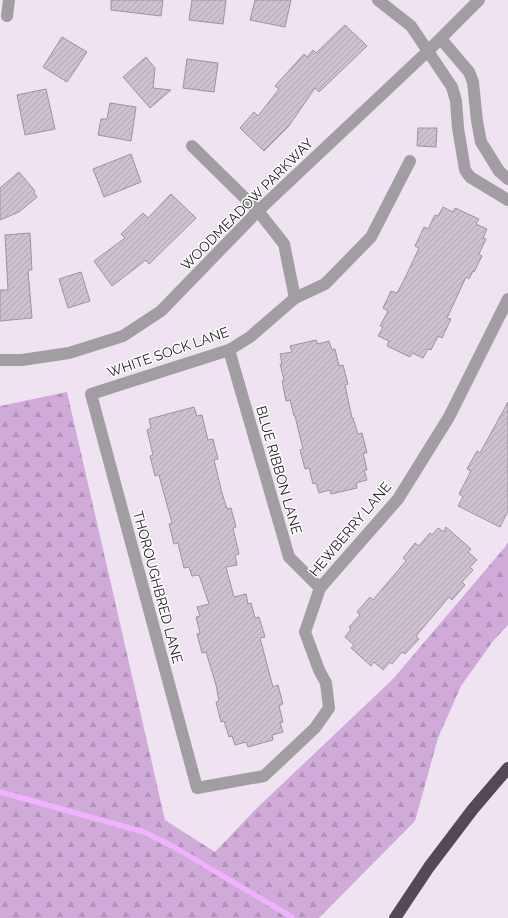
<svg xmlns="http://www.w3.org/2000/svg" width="508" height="918" font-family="Raleway,sans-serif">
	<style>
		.forest { fill: url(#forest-firs) }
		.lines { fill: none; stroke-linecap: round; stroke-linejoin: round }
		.stream { stroke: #f1b1fe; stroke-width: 5.5 }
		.building { fill: url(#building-hatch); stroke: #9d929f }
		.minor { stroke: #a29da3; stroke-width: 12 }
		.highway { stroke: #544a55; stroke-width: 12 }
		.labels { text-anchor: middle; stroke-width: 3; stroke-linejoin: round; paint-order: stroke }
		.street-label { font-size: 14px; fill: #262227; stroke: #fff }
	</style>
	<defs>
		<pattern id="forest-firs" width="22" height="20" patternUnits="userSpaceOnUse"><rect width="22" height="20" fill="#d0aad8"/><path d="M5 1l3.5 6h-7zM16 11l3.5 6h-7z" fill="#b292b9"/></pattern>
		<pattern id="building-hatch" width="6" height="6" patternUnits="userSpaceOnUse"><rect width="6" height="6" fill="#cdc1cf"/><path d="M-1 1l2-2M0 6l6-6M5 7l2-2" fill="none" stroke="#b0a6b2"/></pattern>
	</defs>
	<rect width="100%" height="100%" fill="#efe3f1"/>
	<polygon class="forest" points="67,392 165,820 215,852 257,808 393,679 505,547 508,542 508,625 493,641 461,686 438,738 415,821 319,918 0,918 0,406"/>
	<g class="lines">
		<polyline class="stream" points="0,792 144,832 174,847 292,917"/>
	</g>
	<g class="building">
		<polygon points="111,0 163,0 161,16 111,10"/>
		<polygon points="192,0 226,0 223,24 189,20"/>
		<polygon points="255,0 291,0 285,27 250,20"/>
		<polygon points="345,25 367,46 319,92 315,88 288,127 264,151 240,128 254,112 258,116 279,89 275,86 304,54 307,57 313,50 316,53"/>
		<polygon points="62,37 87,52 67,82 43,67"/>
		<polygon points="146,57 155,68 153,88 171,90 150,108 123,77"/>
		<polygon points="187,59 218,63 214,92 183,88"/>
		<polygon points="46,89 55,129 25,135 17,95"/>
		<polygon points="110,103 136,107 131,141 98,135 101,119 107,119"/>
		<polygon points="418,128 437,128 436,147 417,146"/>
		<polygon points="131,154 141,182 104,197 93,169"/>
		<polygon points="19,172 35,191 34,193 37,197 19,212 0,220 0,188"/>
		<polygon points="171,194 196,218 149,264 146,260 112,286 94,261 125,238 121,234 143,213 148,218"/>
		<polygon points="443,207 453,212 455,208 479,219 476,224 487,229 483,238 486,239 479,254 482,256 474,272 473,271 469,279 466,277 447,318 451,319 442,338 438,336 431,350 428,349 423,358 412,353 410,357 387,346 389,341 378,336 383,327 380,326 388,311 383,308 391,291 397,293 405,278 419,248 415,246 424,227 428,229 435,215 438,216"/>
		<polygon points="30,233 32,270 28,270 32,318 0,321 0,290 8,290 5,235"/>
		<polygon points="81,272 90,301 68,308 59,279"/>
		<polygon points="316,340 318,344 329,341 332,350 335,349 339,366 343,365 348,384 345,385 352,418 353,418 358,434 362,433 367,453 363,453 367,470 364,470 367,480 356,483 357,488 331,494 330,490 319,493 316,483 313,484 309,468 305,469 300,450 303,449 295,416 294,416 290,400 286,401 282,381 284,380 280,364 282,364 280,354 292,352 290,346"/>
		<polygon points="508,402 508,511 500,527 458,506 463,497 459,494 471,471 467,469 477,451 480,453"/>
		<polygon points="194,407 197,416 202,415 208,440 213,439 218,459 214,460 222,493 227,509 231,508 236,527 233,528 239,554 235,555 237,565 226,567 234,597 246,594 248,604 251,603 255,618 259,617 265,637 260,638 273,687 278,685 283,704 279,706 283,722 280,723 283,732 272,735 273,740 248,747 246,742 235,745 232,736 229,737 224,721 221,722 216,702 219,701 216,685 206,652 202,653 197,634 200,633 196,617 200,616 197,607 209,604 199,575 192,576 189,567 184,568 178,543 174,544 169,524 172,523 163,490 159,475 155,476 150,456 153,455 147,430 151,428 149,419"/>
		<polygon points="446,527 471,549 468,552 477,560 470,567 473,570 462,582 465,585 452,600 449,597 416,636 419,639 405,654 402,652 392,664 390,662 383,670 374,662 371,666 351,648 354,645 345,637 351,629 349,627 360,615 357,612 370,597 373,600 406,561 403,558 415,543 419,546 430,533 432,535 438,528 444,532"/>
	</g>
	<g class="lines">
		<g class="minor">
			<polyline points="378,0 411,26 452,87 456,101 458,128 465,170 470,177 508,200"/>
			<polyline points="7,16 9,0"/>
			<polyline points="441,39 469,72 473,82 477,121 481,142 499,171 508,179"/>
			<polyline points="192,146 258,211 284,244 295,298"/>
			<polyline points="410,161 371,237 325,284 295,298 250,337 229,350 91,394 197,788 264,776 315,728 329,708 326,683 319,670 305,632 320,588 398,499 449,417 508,299"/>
			<polyline points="229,350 289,557 320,588"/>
			<polyline points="0,360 22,360 69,353 123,336 161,311 258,211 428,51 479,0"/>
		</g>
		<polyline class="highway" points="395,918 429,867 473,809 508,768"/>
	</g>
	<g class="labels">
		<g class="street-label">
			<text transform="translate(247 204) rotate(-45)" y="5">WOODMEADOW PARKWAY</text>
			<text transform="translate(168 352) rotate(-19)" y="5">WHITE SOCK LANE</text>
			<text transform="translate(279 470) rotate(74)" y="5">BLUE RIBBON LANE</text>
			<text transform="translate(350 529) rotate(-50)" y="5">HEWBERRY LANE</text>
			<text transform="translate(158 587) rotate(75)" y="5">THOROUGHBRED LANE</text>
		</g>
	</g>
</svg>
